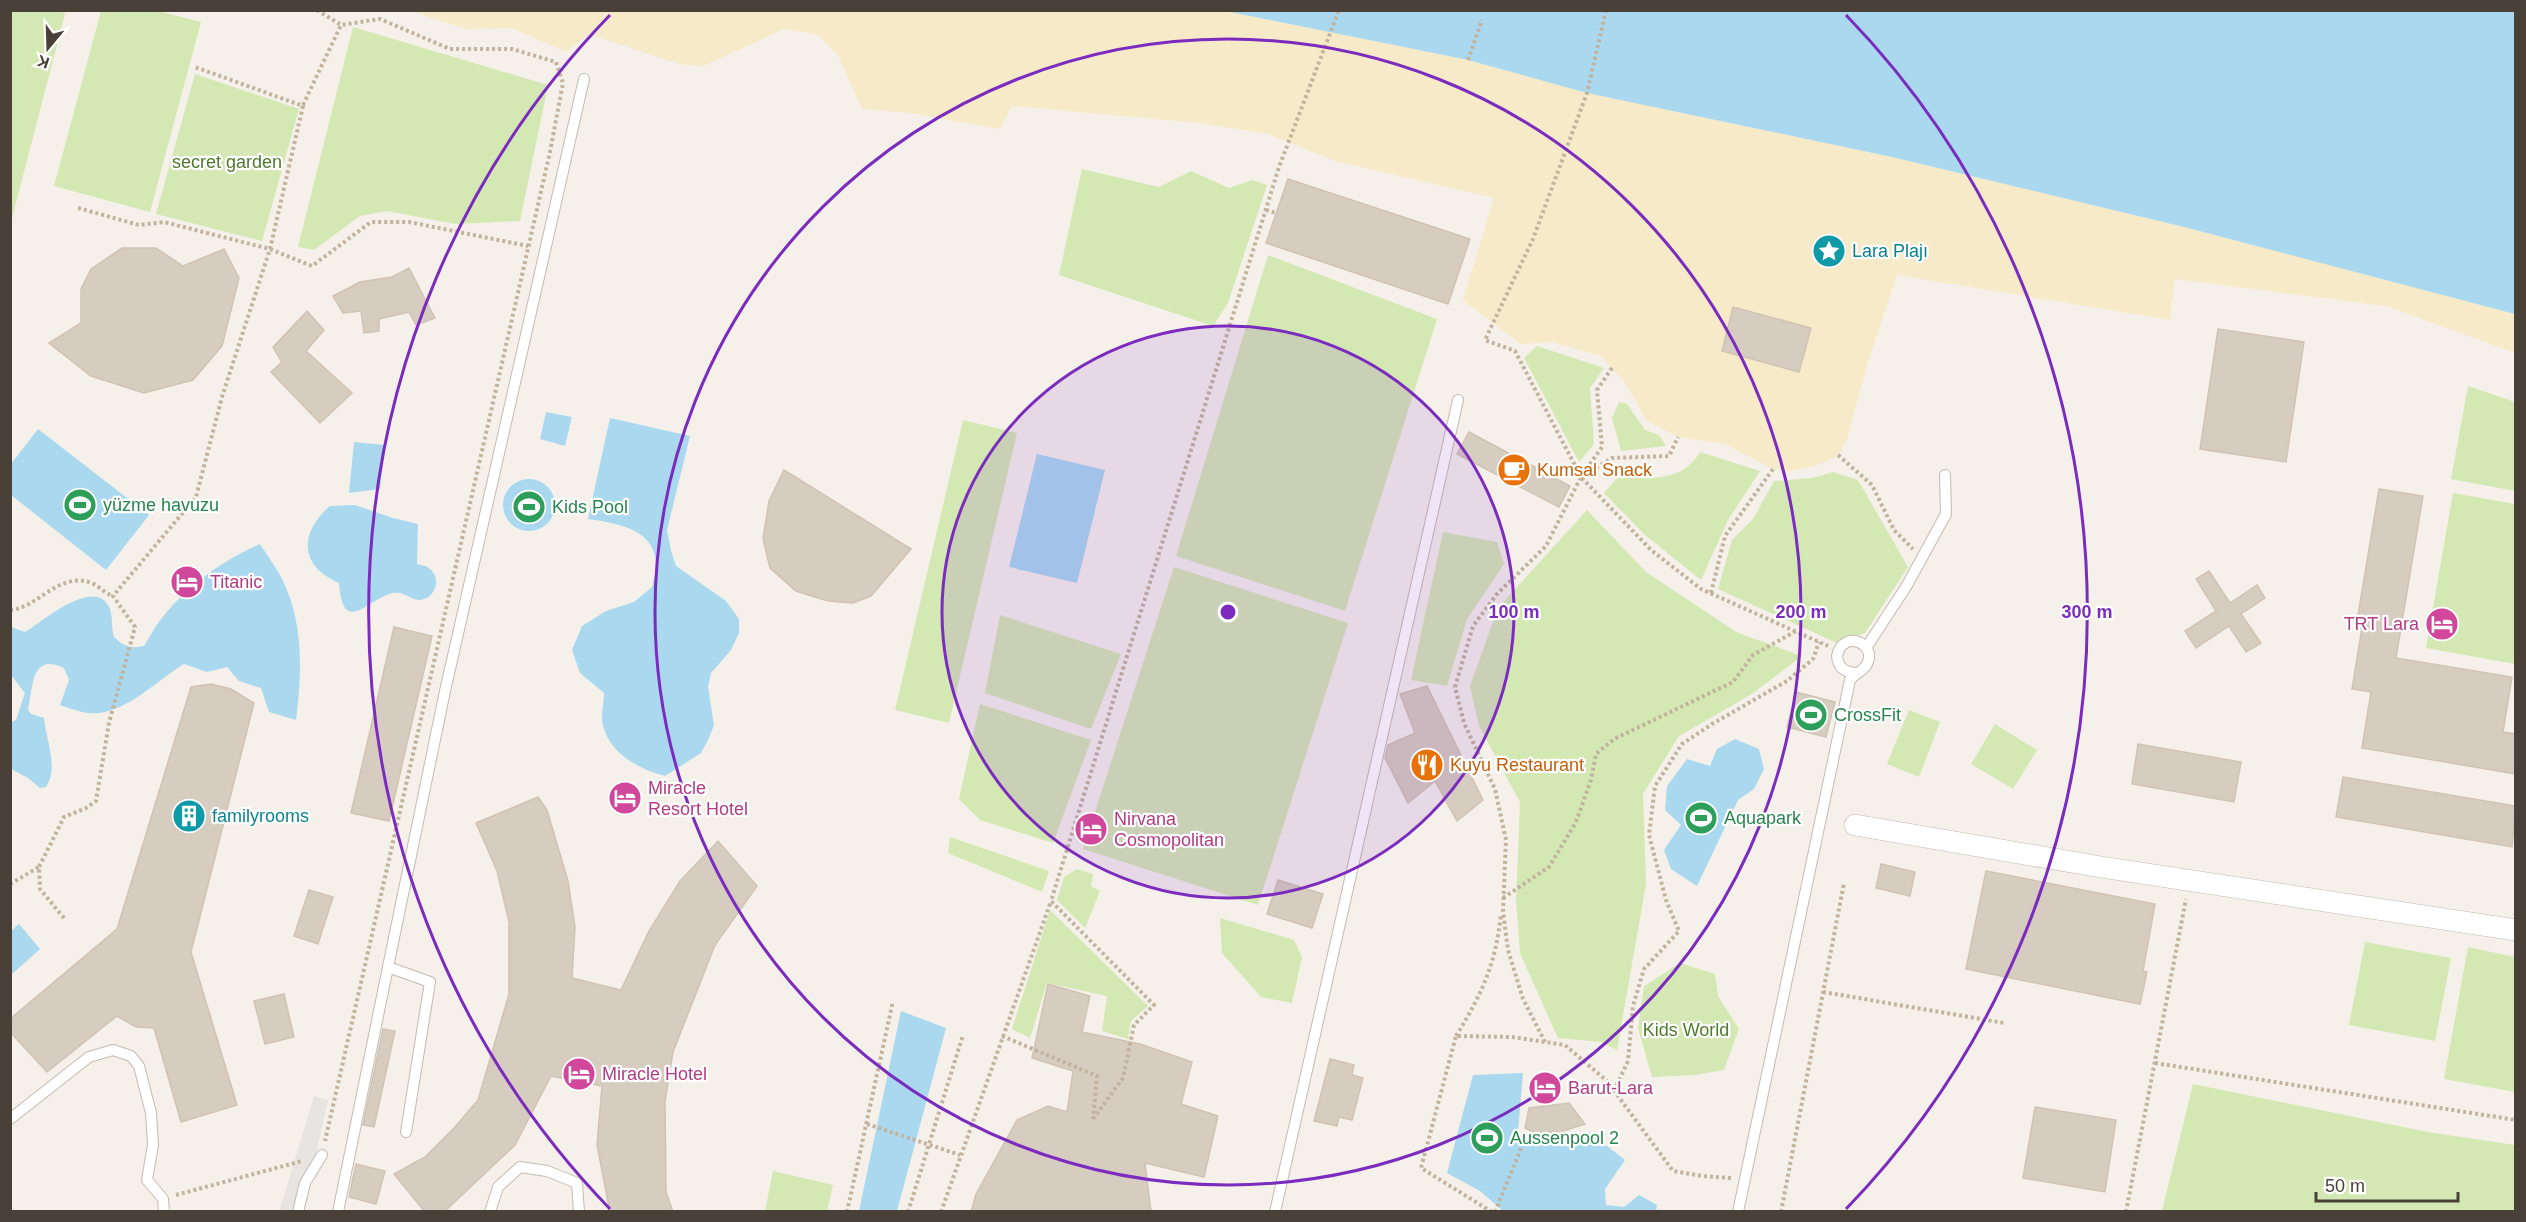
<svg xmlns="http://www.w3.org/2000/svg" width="2526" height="1222" font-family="Helvetica,sans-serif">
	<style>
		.green { fill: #d4e8b4 }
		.sand { fill: #f7eac8 }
		.parking { fill: #e7e4e2 }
		.water { fill: #a9d8ef }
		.building { fill: #d6ccc0; stroke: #d1c3b3; stroke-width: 1.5 }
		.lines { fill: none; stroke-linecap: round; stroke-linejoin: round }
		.lane-casing { stroke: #c3bbb0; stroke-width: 12 }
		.street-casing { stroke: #c3bbb0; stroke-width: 22 }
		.path { stroke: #c2b39e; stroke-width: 4; stroke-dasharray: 3 3; stroke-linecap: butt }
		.lane { stroke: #fff; stroke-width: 10 }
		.street { stroke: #fff; stroke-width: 21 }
		.ring { fill: none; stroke: #7b2cbf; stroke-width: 3 }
		.labels { text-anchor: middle; stroke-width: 4.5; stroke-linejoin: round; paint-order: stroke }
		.park-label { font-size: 18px; fill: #4f7a2c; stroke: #fff }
		.culture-label { font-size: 18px; fill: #0d838f; stroke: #fff; text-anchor: start }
		.food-label { font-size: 18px; fill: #c56008; stroke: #fff; text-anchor: start }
		.leisure-label { font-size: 18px; fill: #27864d; stroke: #fff; text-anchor: start }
		.hotel-label { font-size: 18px; fill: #b23c85; stroke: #fff; text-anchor: start }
		.centre { fill: #7b2cbf; stroke: #fff; stroke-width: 3 }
		.ring-label { font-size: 18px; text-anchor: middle; font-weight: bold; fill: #7b2cbf; stroke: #fff; stroke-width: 4.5; stroke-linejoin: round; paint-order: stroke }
	</style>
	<rect width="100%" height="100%" fill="#f5f1ea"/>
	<g class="green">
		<polygon points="11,10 61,11 65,14 11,222"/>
		<polygon points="101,11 158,11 201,22 150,212 54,186"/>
		<polygon points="353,27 548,85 520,221 455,224 387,211 360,216 314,250 298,247"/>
		<polygon points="195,74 299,109 262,241 156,214"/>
		<polygon points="1082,169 1159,187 1191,171 1229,188 1252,180 1267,185 1228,303 1213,326 1059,275"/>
		<polygon points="1268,255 1437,319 1345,611 1176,556"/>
		<polygon points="1537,346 1604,368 1590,388 1594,444 1579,462 1524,358"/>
		<polygon points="2468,386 2515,402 2515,491 2451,479"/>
		<polygon points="1619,402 1627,404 1645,430 1659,435 1666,446 1621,451 1612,418"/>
		<polygon points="963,420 1017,433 949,723 895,710"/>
		<path d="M1700 452 1760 471 1728 520 1701 580 1645 535 1604 493 1618 477C1649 478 1682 483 1700 452Z"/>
		<polygon points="1833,472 1858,480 1908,567 1865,633 1837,643 1718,589 1732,540 1753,519 1774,481 1812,478"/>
		<polygon points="2453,493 2515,504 2515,664 2426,648"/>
		<polygon points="1587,510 1646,572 1738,633 1802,656 1752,694 1679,736 1643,794 1646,884 1617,1050 1601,1042 1558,1038 1520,953 1516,901 1520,802 1479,726 1470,686 1498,608"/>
		<polygon points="1443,532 1497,542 1504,564 1467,619 1447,686 1411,680"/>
		<polygon points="1174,567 1348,623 1258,905 1083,849"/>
		<polygon points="1000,615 1121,654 1091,729 985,693"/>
		<polygon points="980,704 1091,740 1053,843 980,820 959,799"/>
		<polygon points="1909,710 1940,722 1919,777 1887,764"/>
		<polygon points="1995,724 2037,750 2013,789 1971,764"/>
		<polygon points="950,837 1049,871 1042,892 948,853"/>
		<polygon points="1077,869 1093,874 1091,886 1100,891 1085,928 1057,900 1064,877"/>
		<polygon points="1050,910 1148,1006 1131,1021 1128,1039 1102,1031 1107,996 1047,983 1030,1038 1012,1029"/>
		<polygon points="1220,918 1294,940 1302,957 1292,1003 1261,997 1222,953"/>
		<polygon points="2365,942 2451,958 2435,1041 2349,1025"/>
		<polygon points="2468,947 2515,957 2515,1092 2444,1079"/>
		<polygon points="1680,963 1715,974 1718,996 1739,1029 1724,1070 1696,1075 1652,1077 1638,1028 1644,986"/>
		<polygon points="2193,1084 2428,1132 2515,1145 2515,1211 2162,1211"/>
		<polygon points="773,1171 833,1185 827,1211 765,1211"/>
	</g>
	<polygon class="sand" points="410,11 1225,11 1468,60 1587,93 1892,157 2184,227 2515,314 2515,353 2386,306 2175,279 2170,320 1897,275 1868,362 1846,442 1838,455 1818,465 1791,471 1773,469 1725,444 1678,437 1647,421 1624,381 1600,356 1552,342 1520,344 1463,300 1494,198 1335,161 1268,134 1200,123 1012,106 1000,129 910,113 862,109 838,55 816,34 784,29 703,66 679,64 589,34 566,52 512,28 466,29"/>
	<polygon class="parking" points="314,1096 328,1100 303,1211 279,1212"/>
	<g class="water">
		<polygon points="1225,11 2515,11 2515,314 2184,227 1892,157 1587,93 1468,60"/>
		<polygon points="546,412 572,417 565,446 540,439"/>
		<path d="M610 418 690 436 667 530 671 551 676 566 726 601 739 619V633L731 650 711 673 708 687 714 725 709 738 701 753 665 776C637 769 604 750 602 718 602 710 604 701 604 693L580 673 572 650 582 626 606 611 634 602 652 587C654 579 656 571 656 563 654 528 615 523 588 519Z"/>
		<polygon points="38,429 149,515 106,570 11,495 11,464"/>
		<polygon points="354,442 385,445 380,489 349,493"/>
		<polygon points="1037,454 1105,470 1077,583 1009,567"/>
		<circle cx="529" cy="505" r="26"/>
		<path d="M355 505 393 518 418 524 417 564C421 565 427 566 430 569 442 579 435 600 419 600 409 599 404 591 393 593 368 598 343 638 339 583 299 566 299 533 330 506Z"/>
		<path d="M260 544C267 555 276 567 282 579 304 623 302 672 296 720L269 712 261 688 239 681 227 667 207 672 184 664C157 680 123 717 88 713 79 712 69 708 60 705L69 680 64 668C31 652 33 687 28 710L31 714 44 718C46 740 59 768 46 787L40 788 28 778 11 769V722L16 720 25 693 11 675V627L25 632C42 622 96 574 110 609 113 617 111 628 114 637 123 646 131 649 144 646 150 637 155 626 162 618 187 586 223 560 260 544Z"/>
		<polygon points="1735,739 1759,749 1764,769 1754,789 1738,800 1697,886 1671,869 1664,850 1681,825 1665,810 1667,786 1687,759 1710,766 1717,749"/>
		<polygon points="19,924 40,949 11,975 11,931"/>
		<polygon points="901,1011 946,1028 897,1211 859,1211"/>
		<polygon points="1523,1073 1517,1143 1554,1144 1589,1132 1625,1160 1605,1189 1606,1205 1624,1207 1639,1195 1657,1205 1656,1211 1503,1211 1480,1191 1447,1173 1473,1075"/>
	</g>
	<g class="building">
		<polygon points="1288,179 1470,239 1448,304 1266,243"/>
		<polygon points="122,248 156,248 183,266 224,249 239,278 222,346 193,380 144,393 91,376 49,343 81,323 81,289 91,269"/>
		<polygon points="409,268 435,318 416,325 409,312 379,319 379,331 364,333 361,311 343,313 333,296 360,282 392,277"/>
		<polygon points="1733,307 1811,328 1799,372 1722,351"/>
		<polygon points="307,311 324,330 306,351 352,393 320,423 271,372 282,362 273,347"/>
		<polygon points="2218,329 2304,342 2286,462 2200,449"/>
		<polygon points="1469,432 1570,486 1559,507 1457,454"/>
		<polygon points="784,470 911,549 871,596 853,603 828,601 796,591 770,568 763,539 769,501"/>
		<polygon points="2379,489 2423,496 2396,658 2512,677 2503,732 2516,734 2516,774 2362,748 2371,692 2352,689 2362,628 2356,627"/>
		<polygon points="2209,571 2230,603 2257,585 2265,598 2241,614 2261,643 2246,652 2229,626 2196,648 2185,631 2216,611 2196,579"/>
		<polygon points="394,627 432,636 389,821 351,813"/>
		<polygon points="211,684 231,689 254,703 191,952 237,1105 181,1122 154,1028 136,1027 117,1016 47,1072 10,1032 10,1019 117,929 191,687"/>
		<polygon points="1427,686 1483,800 1457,821 1435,781 1408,803 1385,758 1388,745 1415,733 1400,694"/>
		<polygon points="1796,692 1835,702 1826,737 1787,727"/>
		<polygon points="2138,744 2241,762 2234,802 2132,784"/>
		<polygon points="2343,777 2516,806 2512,847 2336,817"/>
		<polygon points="538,797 547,810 568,881 575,927 572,978 621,990 649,931 680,881 718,841 757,886 715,945 673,1052 665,1102 666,1192 673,1212 610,1212 597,1145 602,1086 551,1076 515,1145 444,1212 425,1212 394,1174 425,1157 455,1127 478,1100 509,994 509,922 497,871 476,823"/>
		<polygon points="1881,864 1915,872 1910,896 1876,888"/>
		<polygon points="1986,871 2155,904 2143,971 2147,972 2140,1004 1966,969"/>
		<polygon points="1278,880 1323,894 1312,928 1267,914"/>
		<polygon points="309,890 333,897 318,944 294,936"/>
		<polygon points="1048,984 1090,996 1082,1032 1140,1044 1192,1062 1181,1104 1218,1116 1204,1177 1145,1163 1151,1212 971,1212 976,1194 1017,1120 1048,1106 1067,1112 1073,1071 1032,1058"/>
		<polygon points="284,994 294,1037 265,1044 254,1001"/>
		<polygon points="383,1029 395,1031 374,1127 363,1125"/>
		<polygon points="1330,1059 1354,1065 1352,1075 1363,1078 1352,1120 1339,1117 1337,1126 1314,1121"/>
		<polygon points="1569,1103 1585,1124 1560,1132 1535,1133 1525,1128 1529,1108"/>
		<polygon points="2035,1107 2116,1120 2105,1192 2023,1178"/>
		<polygon points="356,1164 385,1171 376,1204 349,1197"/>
	</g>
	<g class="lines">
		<defs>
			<g id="lane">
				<polyline points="1866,648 1906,587 1946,514 1945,475"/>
				<polyline points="388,967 445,691 584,79"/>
				<polyline points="10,1119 89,1057 113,1050 131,1056 139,1066 151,1113 153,1145 147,1180 163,1199 164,1212"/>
				<polyline points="298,1212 305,1183 322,1155"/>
				<polyline points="338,1212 388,967 430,982 406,1132"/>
				<polyline points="490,1212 498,1187 520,1167 547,1171 577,1183 579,1212"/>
				<polyline points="1275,1212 1458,400"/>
				<path d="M1738 1212 1850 680C1855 673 1863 672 1867 664 1878 644 1843 628 1837 656 1838 667 1844 672 1855 673"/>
			</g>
			<polyline id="street" points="1855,825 2101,867 2516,930"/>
		</defs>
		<use href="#lane" class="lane-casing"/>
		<use href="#street" class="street-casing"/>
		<g class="path">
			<polyline points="317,10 341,25 380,19 450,49 512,49 556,62 563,83 550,152 325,1141"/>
			<polyline points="1606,10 1587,93 1533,239 1485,340 1515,351 1581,477 1651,550 1701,589 1828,646"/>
			<polyline points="1468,60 1482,20"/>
			<polyline points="303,105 341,25"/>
			<polyline points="78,208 139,225 164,222 270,249 312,266 371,222 409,222 528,246"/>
			<polyline points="1266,210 1276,213"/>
			<polyline points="1612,368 1597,390 1602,447 1581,477 1612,458 1669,456 1678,437"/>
			<polyline points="1838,455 1872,485 1894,530 1913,549"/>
			<polyline points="1711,593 1725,536 1773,469"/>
			<path d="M10 610C38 608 57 573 89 582 97 584 104 593 113 596"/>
			<polyline points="10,884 39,867"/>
			<polyline points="1503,898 1549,867 1576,822 1591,780 1596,754 1614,739 1733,682 1753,655 1796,631"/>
			<polyline points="64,918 40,889 39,867 64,817 86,808 96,801 109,723 135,627 113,596 196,497 222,397 270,249 303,106 195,67"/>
			<polyline points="1823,992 2004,1023"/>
			<polyline points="1002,1036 1097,1076 1093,1119"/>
			<path d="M1456 1036C1482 994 1496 963 1501 914"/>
			<polyline points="1545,1042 1523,999 1508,950 1503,911 1506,840 1495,789 1464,723 1455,687 1473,626 1497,594 1546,546 1581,477"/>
			<polyline points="2155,1063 2516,1120"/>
			<polyline points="1614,1091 1628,1061 1633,1006 1644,969 1679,931 1666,900 1649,835 1655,786 1682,744 1712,724 1787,681 1813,659 1819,642"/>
			<polyline points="1093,1119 1123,1078 1134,1025 1154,1005 1051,901 1279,167 1339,10"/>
			<polyline points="867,1124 960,1155"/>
			<polyline points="176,1195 302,1161"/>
			<polyline points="847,1212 893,1001"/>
			<polyline points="908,1212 963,1035"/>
			<polyline points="941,1212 1051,901"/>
			<polyline points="1492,1212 1421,1168 1456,1036 1512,1037 1565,1045 1607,1081 1673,1171 1702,1176 1731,1178"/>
			<polyline points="1495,1212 1525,1139"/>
			<polyline points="1781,1212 1844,883"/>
			<polyline points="2126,1212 2186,899"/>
		</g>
		<use href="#lane" class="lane"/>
		<use href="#street" class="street"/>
	</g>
	<circle cx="1228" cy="612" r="286" fill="#7b2cbf" fill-opacity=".12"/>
	<g class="ring">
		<circle cx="1228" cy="612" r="286"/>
		<circle cx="1228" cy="612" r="573"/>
		<path d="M610 1209A859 859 0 0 1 610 15M1846 15A859 859 0 0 1 1846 1209"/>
	</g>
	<defs>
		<symbol id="sight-disc" viewBox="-11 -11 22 22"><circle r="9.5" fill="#0f9aa8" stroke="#fff"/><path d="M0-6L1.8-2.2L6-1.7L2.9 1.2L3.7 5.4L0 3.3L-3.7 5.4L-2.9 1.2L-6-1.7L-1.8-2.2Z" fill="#fff"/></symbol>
		<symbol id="cafe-disc" viewBox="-11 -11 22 22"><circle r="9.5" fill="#e8710a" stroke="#fff"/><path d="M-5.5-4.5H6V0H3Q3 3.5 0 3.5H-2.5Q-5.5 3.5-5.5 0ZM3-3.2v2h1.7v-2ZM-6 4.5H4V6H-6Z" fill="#fff"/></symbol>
		<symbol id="stadium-disc" viewBox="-11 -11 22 22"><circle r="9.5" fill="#2e9e5b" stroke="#fff"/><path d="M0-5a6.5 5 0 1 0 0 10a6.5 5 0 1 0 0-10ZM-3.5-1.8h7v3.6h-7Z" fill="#fff"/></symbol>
		<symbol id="hotel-disc" viewBox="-11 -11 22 22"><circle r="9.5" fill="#d1479c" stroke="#fff"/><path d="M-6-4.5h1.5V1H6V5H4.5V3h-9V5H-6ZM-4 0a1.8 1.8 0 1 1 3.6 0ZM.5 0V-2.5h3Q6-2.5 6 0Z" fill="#fff"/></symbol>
		<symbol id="restaurant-disc" viewBox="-11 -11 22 22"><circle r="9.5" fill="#e8710a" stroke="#fff"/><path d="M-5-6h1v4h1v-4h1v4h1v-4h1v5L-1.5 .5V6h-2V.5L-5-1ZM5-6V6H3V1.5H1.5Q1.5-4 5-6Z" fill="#fff"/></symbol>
		<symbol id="building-disc" viewBox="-11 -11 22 22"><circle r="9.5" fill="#0f9aa8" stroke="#fff"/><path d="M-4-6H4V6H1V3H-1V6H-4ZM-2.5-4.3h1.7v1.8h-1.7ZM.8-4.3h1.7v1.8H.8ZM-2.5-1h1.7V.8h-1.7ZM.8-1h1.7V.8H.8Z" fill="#fff"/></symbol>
	</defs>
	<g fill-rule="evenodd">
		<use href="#sight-disc" x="1810" y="232" width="38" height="38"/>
		<use href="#cafe-disc" x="1495" y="451" width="38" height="38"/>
		<use href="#stadium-disc" x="61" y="486" width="38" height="38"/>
		<use href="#stadium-disc" x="510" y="488" width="38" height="38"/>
		<use href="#hotel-disc" x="168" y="563" width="38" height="38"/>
		<use href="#hotel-disc" x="2423" y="605" width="38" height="38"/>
		<use href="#stadium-disc" x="1792" y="696" width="38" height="38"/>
		<use href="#restaurant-disc" x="1408" y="746" width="38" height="38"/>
		<use href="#hotel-disc" x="606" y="779" width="38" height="38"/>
		<use href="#building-disc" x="170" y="797" width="38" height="38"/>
		<use href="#stadium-disc" x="1682" y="799" width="38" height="38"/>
		<use href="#hotel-disc" x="1072" y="810" width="38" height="38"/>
		<use href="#hotel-disc" x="560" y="1055" width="38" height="38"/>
		<use href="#hotel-disc" x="1526" y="1069" width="38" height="38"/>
		<use href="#stadium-disc" x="1468" y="1119" width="38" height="38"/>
	</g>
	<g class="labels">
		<g class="park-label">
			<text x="227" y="168">secret garden</text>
			<text x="1686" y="1036">Kids World</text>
		</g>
		<g class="culture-label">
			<text x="1852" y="257">Lara Plajı</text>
			<text x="212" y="822">familyrooms</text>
		</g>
		<g class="food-label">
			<text x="1537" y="476">Kumsal Snack</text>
			<text x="1450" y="771">Kuyu Restaurant</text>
		</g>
		<g class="leisure-label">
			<text x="103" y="511">yüzme havuzu</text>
			<text x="552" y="513">Kids Pool</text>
			<text x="1834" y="721">CrossFit</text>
			<text x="1724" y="824">Aquapark</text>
			<text x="1510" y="1144">Aussenpool 2</text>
		</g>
		<g class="hotel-label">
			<text x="210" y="588">Titanic</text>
			<text x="2419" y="630" text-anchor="end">TRT Lara</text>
			<text x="648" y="794">Miracle<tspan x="648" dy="21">Resort Hotel</tspan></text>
			<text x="1114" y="825">Nirvana<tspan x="1114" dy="21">Cosmopolitan</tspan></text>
			<text x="602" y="1080">Miracle Hotel</text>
			<text x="1568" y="1094">Barut-Lara</text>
		</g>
	</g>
	<circle cx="1228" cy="612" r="9" class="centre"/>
	<g class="ring-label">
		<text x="1514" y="618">100 m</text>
		<text x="1801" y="618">200 m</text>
		<text x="2087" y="618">300 m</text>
	</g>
	<rect width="2526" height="1222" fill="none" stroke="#494138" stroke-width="24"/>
	<g transform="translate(48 48) rotate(199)" stroke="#ffffff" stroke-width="4.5" paint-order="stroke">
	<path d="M0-4.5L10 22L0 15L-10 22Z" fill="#494138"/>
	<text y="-9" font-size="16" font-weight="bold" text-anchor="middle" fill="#494138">K</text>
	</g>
	<path d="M2316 1192v9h142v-9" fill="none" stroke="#494138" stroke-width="3"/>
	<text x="2325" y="1192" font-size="18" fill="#494138" stroke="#ffffff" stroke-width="4.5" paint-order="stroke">50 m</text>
</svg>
